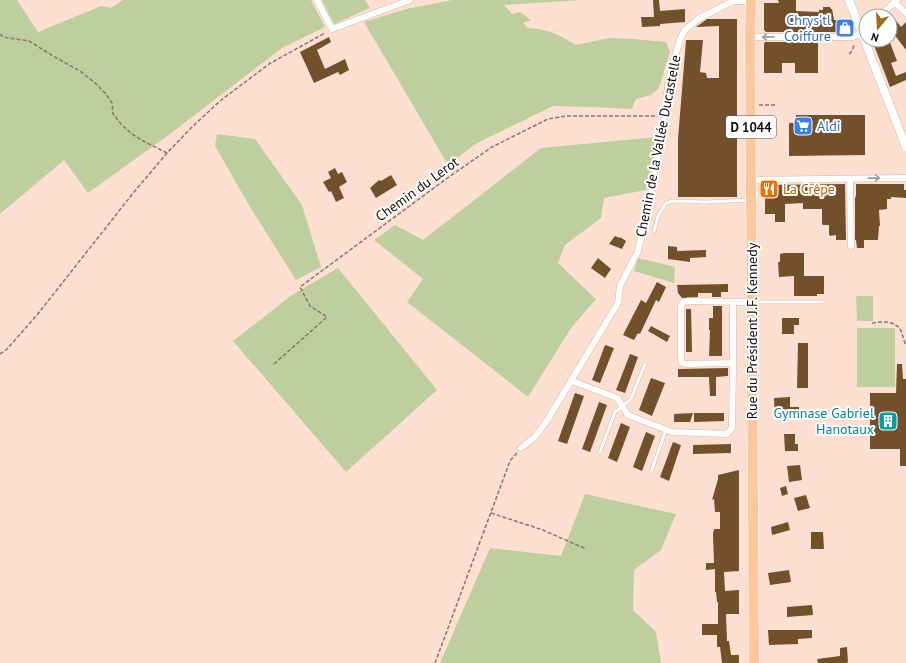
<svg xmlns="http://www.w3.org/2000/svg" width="906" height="663" font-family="'PT Sans',sans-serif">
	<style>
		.green { fill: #bfce9f }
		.building { fill: #72502c }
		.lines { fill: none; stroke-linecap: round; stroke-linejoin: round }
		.service-casing { stroke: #d4b8a9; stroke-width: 4 }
		.minor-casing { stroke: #d4b8a9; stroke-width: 7 }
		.tertiary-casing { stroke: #d4b8a9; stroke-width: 9 }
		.primary-casing { stroke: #fff; stroke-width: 11 }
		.path { stroke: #89766d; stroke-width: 1.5; stroke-dasharray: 4 2; stroke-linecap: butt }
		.service { stroke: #fff; stroke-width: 3 }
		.minor { stroke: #fff; stroke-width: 6 }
		.tertiary { stroke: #fff; stroke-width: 8 }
		.primary { stroke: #fac89e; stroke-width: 10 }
		.oneway { stroke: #a09d9b }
		.labels { text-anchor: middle; stroke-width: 4; stroke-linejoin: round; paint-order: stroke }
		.shield { fill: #fff; stroke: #595350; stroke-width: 1 }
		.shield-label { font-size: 13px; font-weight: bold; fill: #120905 }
		.shop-label { font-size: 14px; fill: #366cbe; stroke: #fff; text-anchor: end }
		.street-label { font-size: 14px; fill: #120905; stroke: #fff }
		.food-label { font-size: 14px; fill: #c56008; stroke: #fff; text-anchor: start }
		.culture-label { font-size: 14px; fill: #0d838f; stroke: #fff; text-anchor: end }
	</style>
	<rect width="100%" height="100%" fill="#fde0d1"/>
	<g class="green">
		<polygon points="0,0 17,0 38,32 101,6 111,8 123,0 311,0 325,27 282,48 170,134 88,193 64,160 0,214"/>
		<polygon points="322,0 365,0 370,8 334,24"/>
		<path d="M452 0H581L504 5 512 14 520 12 531 20 523 23 528 28C551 30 557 34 576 45L609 38 633 39 666 42 670 52 659 88 651 95 636 99 632 109 591 107 553 106 477 143 448 165 364 22 406 9Z"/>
		<polygon points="217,134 255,139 302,205 321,267 296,280 250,207 215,146"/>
		<polygon points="657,137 646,190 604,198 601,218 565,245 558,263 596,299 571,328 528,397 407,302 423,279 374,240 395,225 423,240 541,148"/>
		<polygon points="638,258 675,267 674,283 634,271"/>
		<polygon points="338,268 437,390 346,472 233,341 292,295"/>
		<polygon points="856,296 873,296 873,321 857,321"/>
		<rect x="857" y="328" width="38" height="59"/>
		<polygon points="585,494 676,514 661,550 634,570 633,610 656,632 661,663 440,663 490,548 561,556"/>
	</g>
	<g class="building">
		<polygon points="653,0 659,0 660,11 685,9 685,22 660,24 660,26 642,27 641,17 654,17"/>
		<polygon points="778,0 796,0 796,11 819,12 819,10 823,10 823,7 830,7 831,9 832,9 834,20 848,20 853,32 766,32 764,30 764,3 779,3"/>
		<polygon points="890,13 901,27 906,22 906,50 890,29"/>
		<polygon points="707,19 737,19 737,197 678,197 678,139 686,40 703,40 700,72 706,73 707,78 719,78 719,26 696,27"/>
		<polygon points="329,37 331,42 317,50 325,69 345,59 349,70 340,75 338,72 314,83 300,52"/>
		<polygon points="872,40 889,40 897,61 891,63 896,76 906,72 906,80 890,87"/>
		<polygon points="765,42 818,42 818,73 795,73 795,63 782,63 782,73 764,73 764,44"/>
		<polygon points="796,115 865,115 865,155 789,156 789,123 796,123"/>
		<polygon points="335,168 338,174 342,172 347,182 339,187 344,198 336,202 331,191 329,192 323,182 331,178 328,172"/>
		<polygon points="391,175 397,185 376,198 370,188 379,180 381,181"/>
		<polygon points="845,184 846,240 836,240 836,235 830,236 829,234 829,225 823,225 822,223 822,209 803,209 803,203 785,204 785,222 775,222 775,214 765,214 765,187 767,185"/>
		<polygon points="856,184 904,184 904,190 906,190 906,198 891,197 891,199 887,199 887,209 879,210 880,226 879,226 878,240 864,240 864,248 857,248 856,240 855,240 855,196 856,198"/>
		<polygon points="615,236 620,238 620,237 626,241 622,249 609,244"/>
		<polygon points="668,246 677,247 677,251 706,250 706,257 690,258 690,262 668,259"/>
		<polygon points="784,253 804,253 804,276 824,276 824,294 817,294 817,296 794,296 794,276 779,277 778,262 780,262 780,254"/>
		<polygon points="598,258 611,269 605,278 591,268"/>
		<polygon points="657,282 666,287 659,302 656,300 640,334 638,333 634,340 623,335 641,300 646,303"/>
		<polygon points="728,284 728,292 721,292 721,297 712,297 712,293 698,293 698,297 682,298 678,293 677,285"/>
		<polygon points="713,306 722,306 722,356 709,356 710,330 709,330 709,318 713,318"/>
		<polygon points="686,309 691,309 692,352 686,352"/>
		<polygon points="782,318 799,318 799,325 794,325 794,334 782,334"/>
		<polygon points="651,326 670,336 667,342 648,331"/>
		<polygon points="798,343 808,343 808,388 797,388"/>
		<polygon points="605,345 614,348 600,383 592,380"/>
		<polygon points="630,354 638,357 625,393 616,390"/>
		<polygon points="897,364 902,364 903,379 906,379 906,466 900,466 900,449 870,449 870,393 896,393"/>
		<polygon points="728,368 728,376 716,377 716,396 710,396 709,377 678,377 678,369"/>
		<polygon points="651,378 665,383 652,416 639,410"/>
		<polygon points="575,393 584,396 567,444 558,441"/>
		<polygon points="790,397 790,407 799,407 799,418 775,418 774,398"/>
		<polygon points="599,402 607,405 590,452 582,449"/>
		<polygon points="693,413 690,422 674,422 674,414"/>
		<polygon points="694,413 724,413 724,421 694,422"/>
		<polygon points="621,423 630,427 617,462 608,458"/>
		<polygon points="646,432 655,436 642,471 633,467"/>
		<polygon points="784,434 795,434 795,444 798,444 798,451 785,451"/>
		<polygon points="673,442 681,445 669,481 660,477"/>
		<polygon points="731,444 731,453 693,454 693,445"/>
		<polygon points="800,465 802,480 789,482 787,466"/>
		<polygon points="739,470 739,571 724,572 725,591 739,590 739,614 726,614 727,641 729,641 731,655 739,655 739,663 722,663 720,647 717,647 717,635 702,635 702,624 718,624 718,602 717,602 716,592 715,592 715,569 706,570 706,563 714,563 713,534 714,529 720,529 720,512 715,512 714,499 712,500 718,479 718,475"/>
		<polygon points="786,486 788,494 782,496 780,488"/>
		<polygon points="806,495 810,508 798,511 794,498"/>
		<polygon points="788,522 790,530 772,535 771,527"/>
		<polygon points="811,532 823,532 824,549 811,549"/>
		<polygon points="789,570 791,582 770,585 768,573"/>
		<polygon points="812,605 813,615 787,617 787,607"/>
		<polygon points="768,630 812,630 812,638 798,639 798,644 769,645"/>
		<polygon points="847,647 848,662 846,663 818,663 817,659 840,656 840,648"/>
	</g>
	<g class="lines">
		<defs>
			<g id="service">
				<polyline points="654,232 658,216 666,203 673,201 706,202 750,200"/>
				<polyline points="754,302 824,302"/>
				<polyline points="600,452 615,412 631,399 645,364"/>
				<polyline points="651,472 666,430"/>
			</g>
			<g id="minor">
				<polyline points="317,0 332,29 410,0"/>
				<polyline points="894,2 906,13"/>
				<polyline points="880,16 897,0"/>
				<polyline points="750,37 853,37 862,33 866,29"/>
				<polyline points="850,179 851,246"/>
				<polyline points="751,180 906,178"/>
				<polyline points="733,302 733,363 685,364 682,363 681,359 681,306 683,302 688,301 752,302"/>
				<polyline points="572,381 617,398 628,415 672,432 727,434 732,428 733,363"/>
				<polyline points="521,448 535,437 548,419 618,303 620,286 638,251 647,212 662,134 669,78 680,39 685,30 698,19 733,1 751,1"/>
			</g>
			<polyline id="tertiary" points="849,0 906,147"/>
			<polyline id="primary" points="751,0 750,37 754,663"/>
		</defs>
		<use href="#service" class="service-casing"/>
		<use href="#minor" class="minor-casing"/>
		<use href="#tertiary" class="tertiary-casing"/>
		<use href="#primary" class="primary-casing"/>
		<g class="path">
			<polyline points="0,34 3,37 29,41 53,56 80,71 94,82 106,94 112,103 113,114 121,124 132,134 143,141 167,153"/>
			<polyline points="849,54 852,51 854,45"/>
			<polyline points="759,105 777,105"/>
			<path d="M872 323C881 322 894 320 900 329 903 334 903 340 906 345"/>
			<polyline points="0,354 6,350 37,315 134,192 167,153 192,127 220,101 269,64 325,33"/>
			<polyline points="274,364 327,317 310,306 300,287 446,179 492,147 548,119 566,116 658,116"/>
			<polyline points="491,513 543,530 586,549"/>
			<polyline points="435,663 510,461 517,453"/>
		</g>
		<use href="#service" class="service"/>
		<use href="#minor" class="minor"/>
		<use href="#tertiary" class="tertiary"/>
		<use href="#primary" class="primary"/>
	</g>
	<defs><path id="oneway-shaft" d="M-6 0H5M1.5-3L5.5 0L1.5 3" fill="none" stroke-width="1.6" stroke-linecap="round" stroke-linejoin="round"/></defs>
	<g class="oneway">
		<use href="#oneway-shaft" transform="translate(768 37) rotate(179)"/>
		<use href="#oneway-shaft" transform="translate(874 178) rotate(-1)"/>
	</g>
	<defs>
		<symbol id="shop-square" viewBox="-11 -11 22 22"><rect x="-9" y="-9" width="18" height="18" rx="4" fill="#3f7fe0" stroke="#fff"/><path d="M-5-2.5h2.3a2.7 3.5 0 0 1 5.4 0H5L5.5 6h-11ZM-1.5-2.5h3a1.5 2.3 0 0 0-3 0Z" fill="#fff"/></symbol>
		<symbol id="supermarket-square" viewBox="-11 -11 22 22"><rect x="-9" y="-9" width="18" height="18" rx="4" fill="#3f7fe0" stroke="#fff"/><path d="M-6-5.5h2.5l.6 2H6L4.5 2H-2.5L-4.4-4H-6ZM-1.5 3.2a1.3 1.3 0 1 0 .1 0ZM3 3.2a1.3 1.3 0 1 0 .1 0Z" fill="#fff"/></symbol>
		<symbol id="restaurant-square" viewBox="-11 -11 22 22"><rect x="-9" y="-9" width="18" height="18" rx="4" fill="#e8710a" stroke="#fff"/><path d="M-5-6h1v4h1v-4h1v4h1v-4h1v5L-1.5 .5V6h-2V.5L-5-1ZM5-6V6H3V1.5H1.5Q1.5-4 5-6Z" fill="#fff"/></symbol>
		<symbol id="building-square" viewBox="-11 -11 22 22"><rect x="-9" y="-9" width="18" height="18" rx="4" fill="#0f9aa8" stroke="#fff"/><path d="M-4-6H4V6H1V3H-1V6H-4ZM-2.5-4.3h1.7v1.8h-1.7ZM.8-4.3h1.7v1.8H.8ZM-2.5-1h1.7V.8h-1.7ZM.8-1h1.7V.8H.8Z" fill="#fff"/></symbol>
	</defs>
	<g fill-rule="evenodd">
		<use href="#shop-square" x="834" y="17" width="22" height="22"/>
		<use href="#supermarket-square" x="792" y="115" width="22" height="22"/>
		<use href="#restaurant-square" x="758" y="178" width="22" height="22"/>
		<use href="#building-square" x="877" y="410" width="22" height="22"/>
	</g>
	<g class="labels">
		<rect class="shield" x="726" y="116" width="50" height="22" rx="3"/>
		<g class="shield-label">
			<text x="751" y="132">D 1044</text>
		</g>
		<g class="shop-label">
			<text x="831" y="25">Chrys'tl<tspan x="831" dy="16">Coiffure</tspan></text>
			<text x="817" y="131" text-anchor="start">Aldi</text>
		</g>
		<g class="street-label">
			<text transform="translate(658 146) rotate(-79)" y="5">Chemin de la Vallée Ducastelle</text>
			<text transform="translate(417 189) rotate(-36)" y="5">Chemin du Lerot</text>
			<text transform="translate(752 331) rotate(-90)" y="5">Rue du Président J.F. Kennedy</text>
		</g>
		<g class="food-label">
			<text x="783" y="194">La Crêpe</text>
		</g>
		<g class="culture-label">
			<text x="874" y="418">Gymnase Gabriel<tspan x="874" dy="16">Hanotaux</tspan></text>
		</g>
	</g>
	<g transform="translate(878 28) rotate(198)"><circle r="19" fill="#ffffff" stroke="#a09d9b"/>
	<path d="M0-3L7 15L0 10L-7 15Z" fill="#986d1b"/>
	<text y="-6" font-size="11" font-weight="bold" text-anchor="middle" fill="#120905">N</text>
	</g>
</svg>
